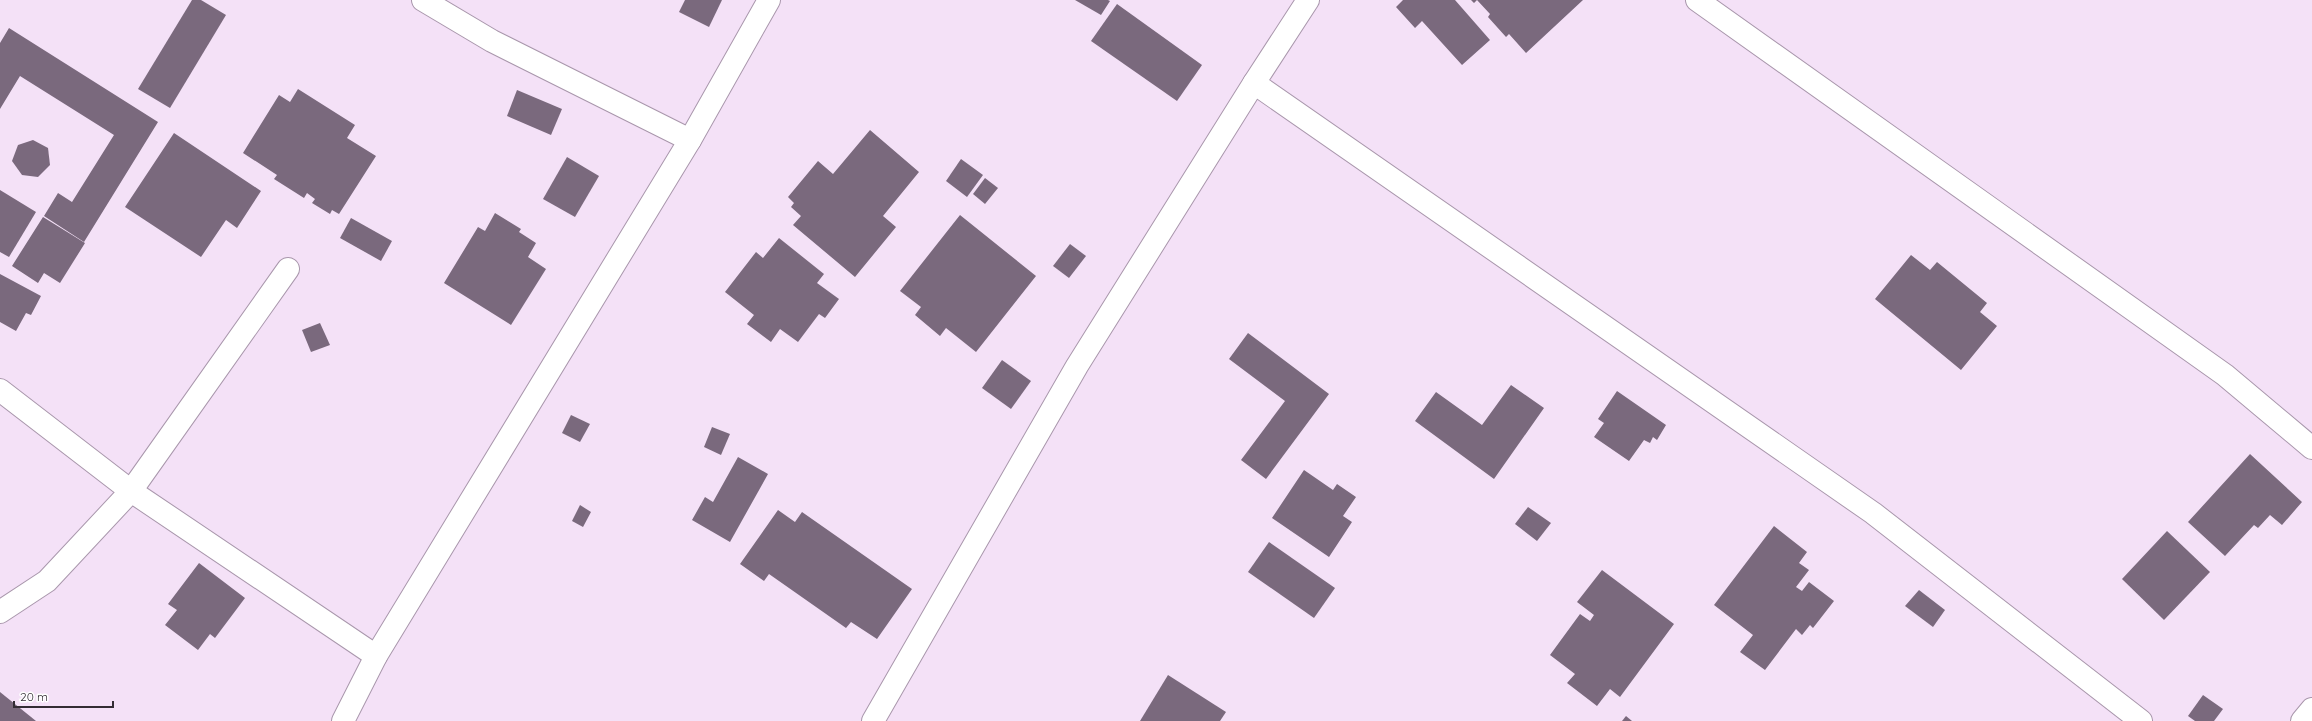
<svg xmlns="http://www.w3.org/2000/svg" width="2312" height="721" font-family="Quicksand,sans-serif">
	<style>
		.building { fill: #7a697d }
		.lines { fill: none; stroke-linecap: round; stroke-linejoin: round }
		.minor-casing { stroke: #a997ac; stroke-width: 24 }
		.minor { stroke: #fff; stroke-width: 22 }
	</style>
	<rect width="100%" height="100%" fill="#f4e1f7"/>
	<g class="building">
		<polygon points="192,0 201,0 226,15 170,108 138,89"/>
		<polygon points="685,0 722,0 709,27 679,12"/>
		<polygon points="1075,0 1108,0 1110,1 1101,15"/>
		<polygon points="1403,0 1455,0 1490,40 1462,65 1422,21 1415,28 1396,7"/>
		<polygon points="1471,0 1583,0 1526,53 1509,34 1506,37 1488,17 1490,14 1477,0 1474,3"/>
		<polygon points="1117,4 1202,65 1177,101 1091,41"/>
		<polygon points="9,28 158,122 84,242 44,216 58,193 72,202 114,135 20,76 0,109 0,43"/>
		<polygon points="298,89 355,125 347,138 376,156 339,214 332,210 330,214 312,203 315,199 307,193 304,198 274,179 277,175 243,153 279,95 290,102"/>
		<polygon points="517,90 562,109 551,135 507,116"/>
		<polygon points="870,130 919,172 883,216 896,227 855,277 793,225 801,216 791,207 794,203 788,197 818,161 833,174"/>
		<polygon points="174,133 261,191 237,228 226,220 201,257 125,207"/>
		<polygon points="33,140 48,148 50,165 38,177 22,175 12,161 18,145"/>
		<polygon points="567,157 599,176 575,217 543,199"/>
		<polygon points="961,159 983,175 967,197 946,181"/>
		<polygon points="985,178 998,188 985,204 973,194"/>
		<polygon points="0,190 36,212 9,257 0,252"/>
		<polygon points="495,213 521,229 519,232 536,243 528,257 546,269 511,325 444,283 478,227 485,231"/>
		<polygon points="960,215 1036,276 976,352 946,328 940,336 915,315 921,307 900,291"/>
		<polygon points="43,217 85,243 60,283 44,273 38,283 12,266"/>
		<polygon points="351,218 392,241 381,261 340,238"/>
		<polygon points="779,238 824,274 817,283 839,299 825,318 819,314 798,342 780,329 771,342 747,324 754,315 725,292 756,252 763,258"/>
		<polygon points="1070,244 1086,256 1069,278 1053,266"/>
		<polygon points="1911,255 1930,270 1937,262 1987,303 1980,312 1997,326 1961,370 1875,299"/>
		<polygon points="0,274 41,296 31,315 26,313 16,331 0,322"/>
		<polygon points="320,323 330,345 311,352 302,330"/>
		<polygon points="1248,333 1329,394 1266,479 1241,460 1285,401 1229,359"/>
		<polygon points="1002,360 1031,381 1011,409 982,388"/>
		<polygon points="1511,385 1544,408 1494,479 1415,421 1436,392 1482,425"/>
		<polygon points="1617,391 1666,425 1657,440 1653,437 1650,443 1644,440 1629,461 1594,437 1604,423 1598,419"/>
		<polygon points="571,415 590,424 580,442 562,433"/>
		<polygon points="712,427 730,434 721,455 704,447"/>
		<polygon points="2250,454 2302,502 2282,525 2270,515 2258,528 2254,525 2225,556 2188,522"/>
		<polygon points="738,457 768,474 730,542 692,520 705,497 713,502"/>
		<polygon points="1304,470 1333,490 1337,484 1356,497 1343,516 1352,522 1329,557 1272,518"/>
		<polygon points="580,505 591,512 583,527 572,521"/>
		<polygon points="1528,507 1551,523 1537,541 1515,524"/>
		<polygon points="778,510 795,522 802,512 912,589 877,639 851,622 846,628 769,574 764,581 740,564"/>
		<polygon points="1774,526 1807,552 1799,563 1809,570 1796,587 1802,591 1809,582 1834,601 1813,628 1810,625 1802,635 1796,629 1765,670 1740,652 1753,635 1714,605"/>
		<polygon points="2167,531 2210,572 2164,620 2122,579"/>
		<polygon points="1269,542 1335,588 1314,618 1248,572"/>
		<polygon points="199,563 245,598 215,638 210,634 198,650 165,625 177,610 168,604"/>
		<polygon points="1602,570 1674,624 1620,697 1610,689 1597,706 1567,683 1575,674 1550,655 1580,614 1590,621 1594,615 1577,602"/>
		<polygon points="1919,590 1945,610 1933,627 1905,606"/>
		<polygon points="1168,675 1226,712 1220,721 1140,721"/>
		<polygon points="0,692 36,721 0,721"/>
		<polygon points="2203,695 2223,709 2214,721 2195,721 2188,716"/>
		<polygon points="1626,716 1632,721 1622,721"/>
	</g>
	<g class="lines">
		<defs>
			<g id="minor">
				<polyline points="423,0 492,41 690,140"/>
				<polyline points="1697,0 2225,375 2312,448"/>
				<polyline points="1254,83 1873,513 2141,721"/>
				<polyline points="0,390 131,491 376,656"/>
				<polyline points="0,612 47,581 131,491 288,269"/>
				<polyline points="343,721 376,656 690,140 769,0"/>
				<polyline points="873,721 1077,366 1254,83 1308,0"/>
				<polyline points="2302,721 2312,709"/>
			</g>
		</defs>
		<use href="#minor" class="minor-casing"/>
		<use href="#minor" class="minor"/>
	</g>
	<path d="M14 701v6h99v-6" fill="none" stroke="#332c34" stroke-width="2"/>
	<text x="20" y="701" font-size="12" fill="#332c34" stroke="#ffffff" stroke-width="3" paint-order="stroke">20 m</text>
</svg>
